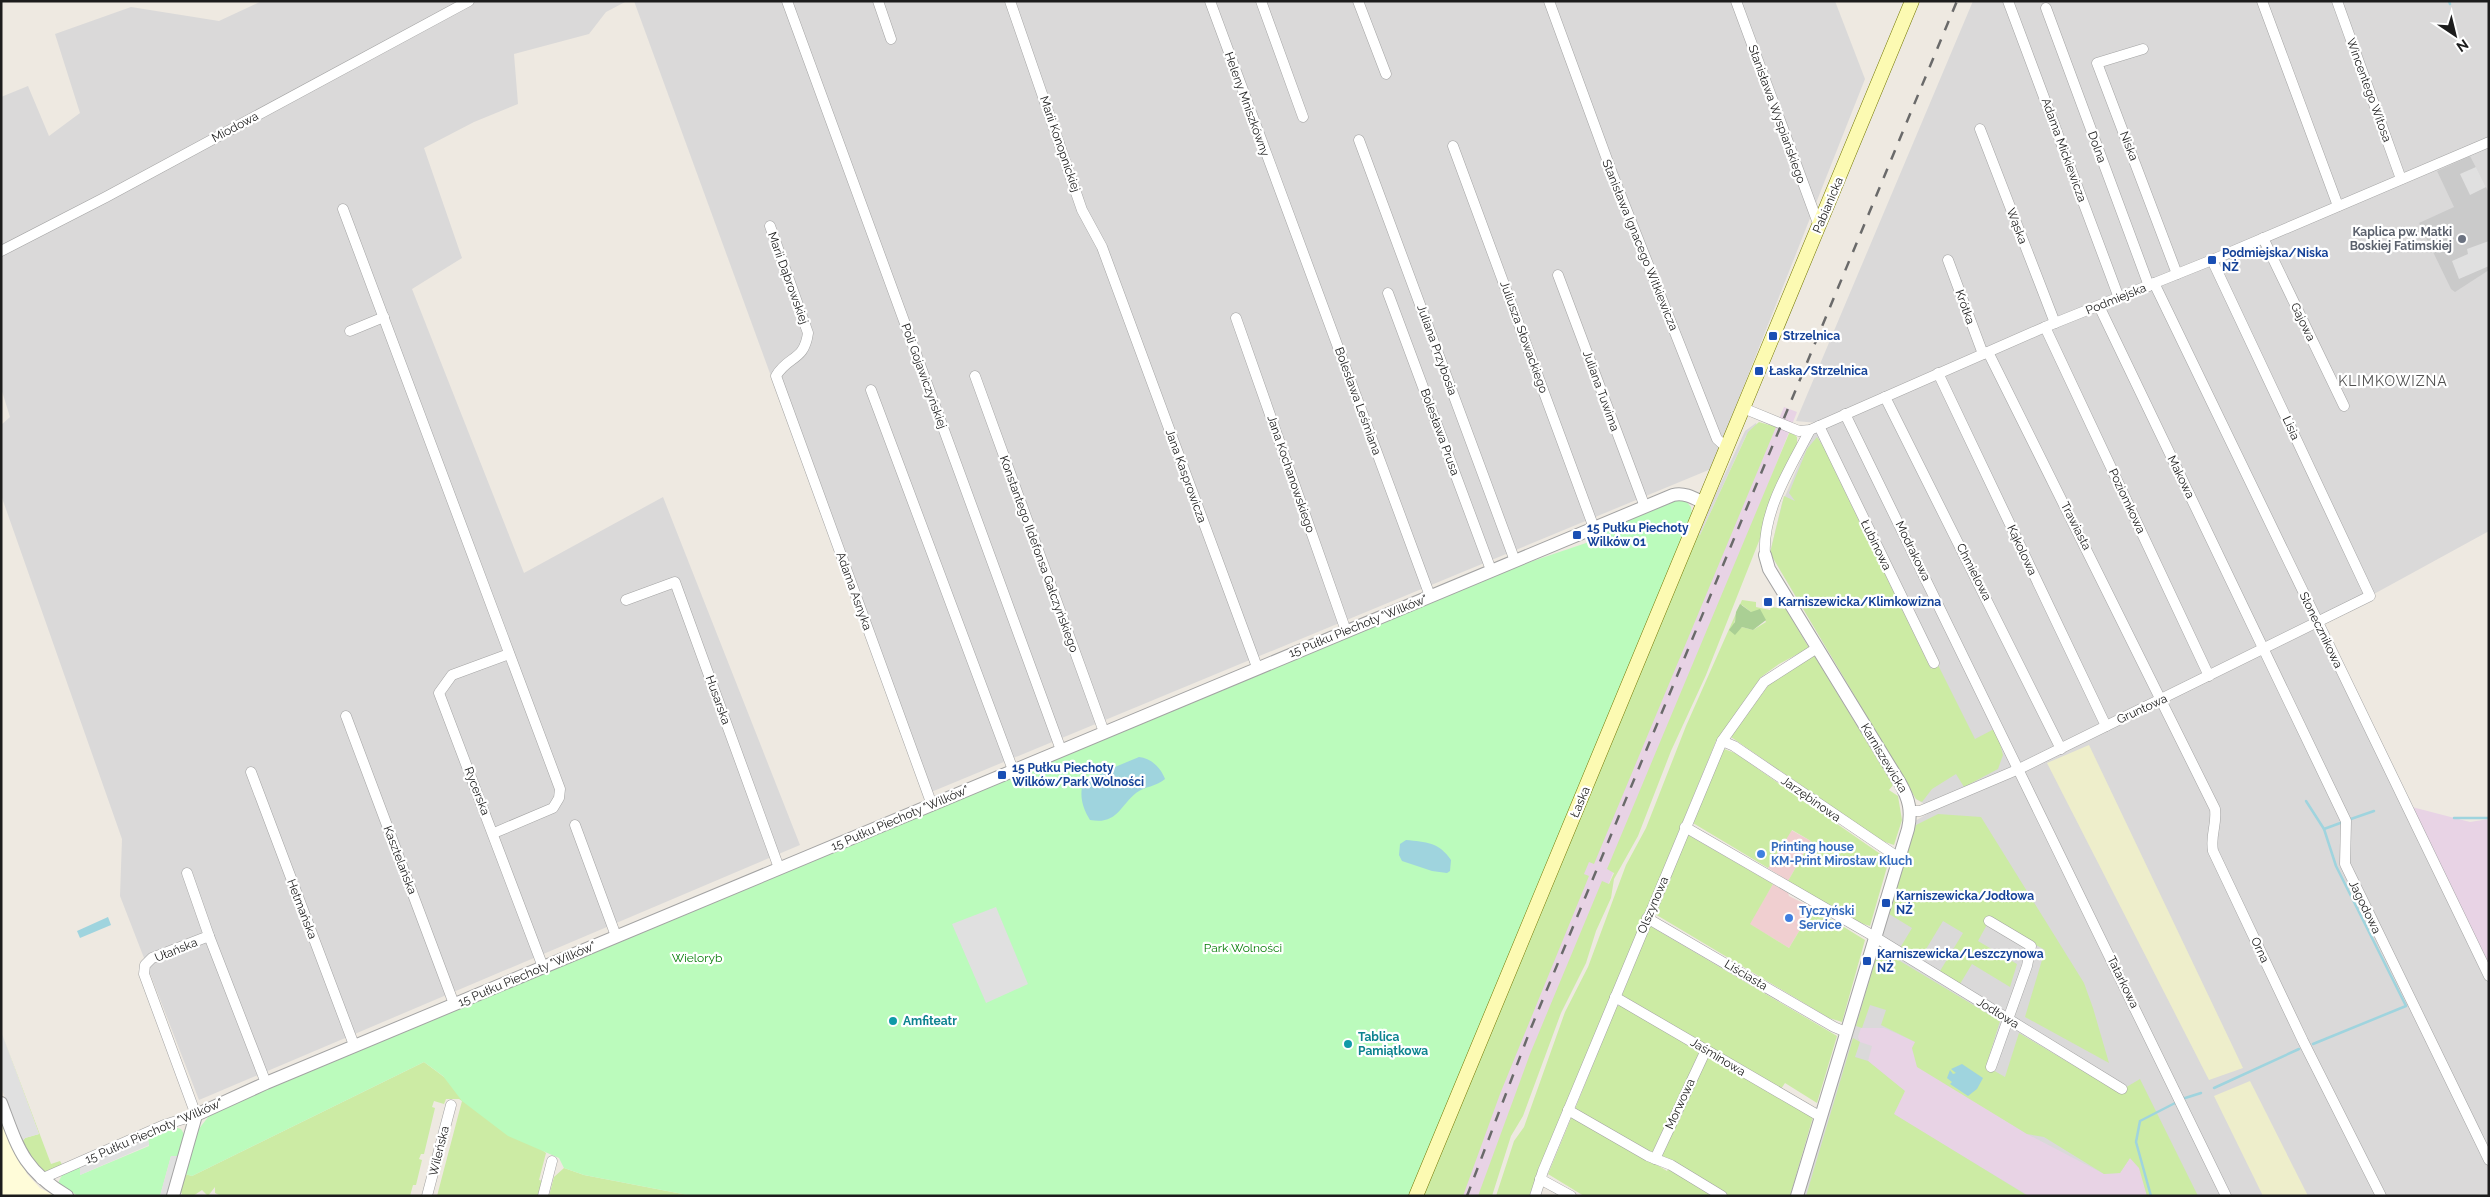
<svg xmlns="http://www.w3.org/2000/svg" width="2490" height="1197" font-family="Raleway,sans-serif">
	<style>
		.residential { fill: #dad9d9 }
		.commercial { fill: #f0cfd0 }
		.industrial { fill: #e8d3e5 }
		.education { fill: #fffcd9 }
		.religious { fill: #cacaca }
		.farmland { fill: #eeeecb }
		.grass { fill: #cceba4; fill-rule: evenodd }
		.forest { fill: #aacf94 }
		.park { fill: #bbfbbc }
		.parking { fill: #e0e0e0 }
		.water { fill: #9fd4de }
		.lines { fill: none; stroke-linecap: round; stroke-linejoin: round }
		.stream { stroke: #9fd4de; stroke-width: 2.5 }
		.minor-casing { stroke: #a3a3a3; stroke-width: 11 }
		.tertiary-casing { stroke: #a3a3a3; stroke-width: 14 }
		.secondary-casing { stroke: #727601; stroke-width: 15 }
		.minor { stroke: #fff; stroke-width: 10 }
		.tertiary { stroke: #fff; stroke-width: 12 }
		.secondary { stroke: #fcfab2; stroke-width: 14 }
		.rail { stroke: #6a6a6a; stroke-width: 2.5; stroke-dasharray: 10 10; stroke-linecap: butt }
		.worship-dot { fill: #6b7280; stroke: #fff; stroke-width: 2 }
		.transit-dot { fill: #1a4fb4; stroke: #fff; stroke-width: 2 }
		.shop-dot { fill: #3f7fe0; stroke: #fff; stroke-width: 2 }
		.culture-dot { fill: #0f9aa8; stroke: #fff; stroke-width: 2 }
		.labels { text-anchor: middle; stroke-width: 4.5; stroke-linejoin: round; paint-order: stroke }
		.street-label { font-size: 12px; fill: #1c1c1c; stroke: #fff }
		.worship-label { font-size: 12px; font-weight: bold; fill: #5b616d; stroke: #fff; text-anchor: end }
		.transit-label { font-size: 12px; font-weight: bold; fill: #164399; stroke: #fff; text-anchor: start }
		.shop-label { font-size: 12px; font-weight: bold; fill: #366cbe; stroke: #fff; text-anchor: start }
		.park-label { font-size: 12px; fill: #077d08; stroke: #fff }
		.culture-label { font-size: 12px; font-weight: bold; fill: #0d838f; stroke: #fff; text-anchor: start }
		.neighbourhood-label { font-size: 14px; letter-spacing: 1px; fill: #4f4f4f; stroke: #fff }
	</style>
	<rect width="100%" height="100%" fill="#eee9e1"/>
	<g class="residential">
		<polygon points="262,1 627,1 606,12 589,34 514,54 518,104 474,122 424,148 462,258 412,289 524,573 663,497 800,845 199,1100 120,896 122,839 1,495 1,425 10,417 1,388 1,97 28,86 49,136 80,113 55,34 131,7 219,21"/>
		<polygon points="634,1 1835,1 1865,79 1711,469 924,795"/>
		<polygon points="1973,1 2489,1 2489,531 2321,623 2489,983 2489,1196 1801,1196 1915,821 1934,810 1916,799 1770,553 1782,503 1817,423 1796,421"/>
		<polygon points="1756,423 1757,426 1746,436 1700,535 1697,534 1745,431"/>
	</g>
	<g class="commercial">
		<polygon points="1791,830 1811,841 1788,881 1768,868"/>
		<polygon points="1773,884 1788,893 1789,896 1813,908 1789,948 1749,924"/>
	</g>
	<g class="industrial">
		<polygon points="1784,407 1797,412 1619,859 1543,1039 1484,1196 1446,1196 1517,1018"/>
		<polygon points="2412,807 2470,822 2489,819 2489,969"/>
		<polygon points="1861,1028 1884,1028 1916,1042 1912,1049 1915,1057 1987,1109 2027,1134 2104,1174 2120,1173 2130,1158 2140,1169 2147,1196 2029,1196 1893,1114 1904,1091 1868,1061 1872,1046 1860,1042 1858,1037"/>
	</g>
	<polygon class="education" points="1,1112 27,1174 40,1188 55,1196 1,1196"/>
	<polygon class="religious" points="2470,156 2489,193 2489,270 2455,292 2451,289 2419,223 2454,207 2437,171"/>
	<g class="farmland">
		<polygon points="2089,745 2243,1068 2209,1080 2047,763"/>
		<polygon points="2250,1081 2308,1196 2263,1196 2214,1096"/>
	</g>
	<g class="grass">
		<polygon points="1759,422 1776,427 1594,864 1589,862 1584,874 1589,876 1500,1094 1463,1196 1423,1196 1697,534 1700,535 1748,432"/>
		<polygon points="1790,431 1797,437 1797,445 1706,675 1671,751 1638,836 1614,879 1611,898 1596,931 1586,963 1561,1013 1523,1116 1511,1136 1492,1196 1478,1196 1530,1054 1602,881 1609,884 1614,873 1607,869"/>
		<polygon points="1817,437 1833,461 1832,465 1931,669 1938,665 1975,739 1996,728 2003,755 1998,769 1964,787 1956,774 1932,789 1922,802 1916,799 1770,553 1784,496 1795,501 1789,493 1807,449"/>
		<path d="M1742 600 1756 602V607L1770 610 1771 607 1786 609 1809 648 1779 664 1761 677 1716 741 1529 1196H1496L1514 1141 1524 1127 1565 1012 1588 967 1626 865 1646 828 1686 726ZM1742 605 1751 612H1761L1766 622 1753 630 1742 627 1738 630 1734 624 1737 613Z"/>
		<polygon points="1814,655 1893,785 1889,790 1898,796 1902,820 1894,845 1882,841 1731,737 1770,683"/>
		<polygon points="1724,749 1735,753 1889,860 1870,926 1857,922 1788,881 1811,841 1792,830 1768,868 1693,823"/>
		<polygon points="1938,814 1981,817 2084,983 2093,1008 2109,1063 2025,1017 2045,950 1990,919 1978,941 2017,964 2010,987 1972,964 1960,984 1940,971 1963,933 1943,921 1920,959 1900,948 1912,928 1889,914 1916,825"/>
		<polygon points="1688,835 1773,884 1750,924 1789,948 1813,908 1865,940 1842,1022 1829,1018 1655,914"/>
		<polygon points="1650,926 1837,1036 1817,1103 1785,1083 1781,1089 1622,995"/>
		<polygon points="1878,951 1890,955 2000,1021 1986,1066 2005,1077 2019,1033 2118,1092 2140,1079 2198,1196 2147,1196 2139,1168 2130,1158 2120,1173 2104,1174 2044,1137 2027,1134 1917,1067 1912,1048 1915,1042 1881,1025 1886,1010 1870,1005 1862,1028 1856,1026"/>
		<polygon points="1620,1005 1701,1051 1652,1153 1575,1109 1616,1007"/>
		<polygon points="2,1034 51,1164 60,1161 63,1166 45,1172 36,1168 22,1142 25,1138 39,1134"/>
		<polygon points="1853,1038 1860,1042 1855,1057 1868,1061 1905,1091 1894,1114 2028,1196 1806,1196"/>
		<polygon points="1710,1057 1813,1117 1790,1196 1729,1196 1661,1155 1707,1058"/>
		<polygon points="424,1062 546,1153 539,1180 543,1181 539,1196 437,1196 462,1101 459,1099 446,1099 444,1104 434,1101 432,1107 435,1108 424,1154 421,1154 419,1159 422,1160 416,1185 413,1185 410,1196 221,1196 215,1193 215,1187 208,1196 202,1190 193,1196 181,1196 182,1193 180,1192 185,1174 192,1176"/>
		<polygon points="1572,1116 1583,1120 1667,1171 1669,1168 1716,1196 1584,1196 1548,1174"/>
		<polygon points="564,1168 584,1175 693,1196 549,1196 554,1177"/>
	</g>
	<polygon class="forest" points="1740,604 1751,612 1760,609 1766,620 1753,630 1742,627 1735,635 1729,630 1735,622 1736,612"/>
	<g class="park">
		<polygon points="1684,499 1691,507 1692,516 1410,1196 693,1196 584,1175 564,1168 559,1158 508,1136 462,1101 443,1076 424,1062 192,1176 185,1174 198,1130 212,1112 1524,564 1586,543 1603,531 1669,501"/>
		<polygon points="174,1127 181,1129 184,1134 179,1156 171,1156 160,1196 78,1196 58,1183 62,1175 80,1167 80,1175 149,1146 148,1138"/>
	</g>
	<g class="parking">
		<polygon points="2476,167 2486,187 2470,195 2460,174"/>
		<polygon points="2489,241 2489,266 2459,279 2452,261 2468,254 2467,249"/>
		<polygon points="996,907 1028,984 986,1003 952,924"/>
		<polygon points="2,1034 39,1134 25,1138 22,1142 1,1087"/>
		<polygon points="148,1138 149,1145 80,1175 80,1167"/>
		<polygon points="171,1156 179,1156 169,1196 160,1196"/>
	</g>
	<g class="water">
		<path d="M1139 757C1151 758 1161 768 1165 779 1156 787 1145 786 1136 793 1120 806 1117 825 1090 820 1083 808 1079 797 1083 783L1115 767Z"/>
		<path d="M1406 840C1426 842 1439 842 1451 860L1450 871 1447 873 1432 871 1402 861 1399 855 1400 844Z"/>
		<polygon points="108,917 111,925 80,938 77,931"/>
		<polygon points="1962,1064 1983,1078 1977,1089 1968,1096 1950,1084 1952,1082 1947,1078 1950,1070 1953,1074 1956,1073 1951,1069"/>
	</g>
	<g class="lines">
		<g class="stream">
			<polyline points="2449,1 2450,4"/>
			<polyline points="2306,801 2324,829 2343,822"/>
			<polyline points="2454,818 2489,818"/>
			<polyline points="2348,820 2374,811"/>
			<polyline points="2313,1044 2406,1006 2336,866 2324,829"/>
			<polyline points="2214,1088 2299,1049"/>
			<polyline points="2182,1099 2201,1093"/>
			<polyline points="2151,1196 2136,1142 2140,1121 2177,1102"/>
		</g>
		<defs>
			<g id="minor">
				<polyline points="787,1 1061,750"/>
				<polyline points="878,1 891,39"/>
				<polyline points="1010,1 1082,210 1102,247 1257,667"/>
				<polyline points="1210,1 1430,596"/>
				<polyline points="1261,1 1303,117"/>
				<polyline points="1358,1 1386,74"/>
				<polyline points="1549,1 1612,173 1717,439 1727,448"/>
				<polyline points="1736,1 1819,226"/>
				<polyline points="2008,1 2119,298"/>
				<polyline points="2262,1 2338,206"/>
				<polyline points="2337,1 2401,179"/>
				<polyline points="2046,8 2149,286"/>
				<polyline points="2143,49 2097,63 2177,274"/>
				<polyline points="1980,129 2055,323"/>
				<polyline points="1359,140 1515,561"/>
				<polyline points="1453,146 1594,528"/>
				<polyline points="343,209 560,789 559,798 553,808 494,833"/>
				<path d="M770 226 808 333C804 362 788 355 776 376L932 805"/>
				<polyline points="2263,238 2344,406"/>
				<polyline points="1,251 106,197 469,1"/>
				<polyline points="1948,260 1983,354"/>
				<polyline points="1558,275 1645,507"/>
				<polyline points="2154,283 2489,976"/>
				<polyline points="1388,293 1491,570"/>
				<polyline points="2099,306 2346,821 2345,864 2489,1160"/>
				<polyline points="1236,318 1346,631"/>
				<polyline points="2045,327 2209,676"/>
				<polyline points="350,331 384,317"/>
				<path d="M1988 352 2215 809C2217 827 2210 834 2213 851L2303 1041 2381 1196"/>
				<polyline points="1938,373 2106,726"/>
				<polyline points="975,376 1104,732"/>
				<polyline points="871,390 1013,770"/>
				<polyline points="1885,397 2061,749"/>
				<polyline points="1743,408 1799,431 1810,430 2045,327 2212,260 2489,142"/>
				<polyline points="1845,414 2226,1196"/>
				<polyline points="1819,426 1934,663"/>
				<path d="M1765 555C1762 511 1791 467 1810 430"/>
				<polyline points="626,600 675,582 779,868"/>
				<polyline points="509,654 452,675 439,693 543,967"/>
				<polyline points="346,716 454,1004"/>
				<polyline points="1722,741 1734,746 1899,858"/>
				<polyline points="251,772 354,1045"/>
				<polyline points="1910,811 1920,811 2019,769 2370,596 2212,260"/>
				<polyline points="575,825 616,936"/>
				<polyline points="1685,827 1875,937 2122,1089"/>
				<polyline points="187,873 209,936"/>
				<polyline points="1647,918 1834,1027 1846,1032"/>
				<polyline points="1989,921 2031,946 2027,966 1991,1067"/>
				<polyline points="1615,997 1821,1117"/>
				<polyline points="1568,1110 1648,1156 1671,1165 1722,1196"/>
				<polyline points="1655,1159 1706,1050"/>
				<polyline points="41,1179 164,1125 196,1115 144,974 145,965 152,958 209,936 266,1083"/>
				<polyline points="1540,1179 1571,1196"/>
				<polyline points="427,1196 451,1105"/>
				<polyline points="543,1196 552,1161"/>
				<polyline points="1535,1196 1543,1171 1722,741 1764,682 1817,648"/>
			</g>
			<g id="tertiary">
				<path d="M1765 555 1769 569 1900 783C1909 799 1912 811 1908 829L1797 1196"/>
				<path d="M1 1103C18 1148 23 1170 67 1196"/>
				<path d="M173 1196 196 1115 266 1083 1673 495C1684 492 1694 498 1704 503"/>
			</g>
			<polyline id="secondary" points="1416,1196 1912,1"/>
		</defs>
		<use href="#minor" class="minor-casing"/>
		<use href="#tertiary" class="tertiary-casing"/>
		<use href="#secondary" class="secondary-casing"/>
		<use href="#minor" class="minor"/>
		<use href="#tertiary" class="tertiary"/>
		<use href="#secondary" class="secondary"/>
		<polyline class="rail" points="1467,1196 1531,1028 1957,1"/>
	</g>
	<circle class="worship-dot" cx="2462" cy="239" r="5"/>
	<g class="transit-dot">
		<rect x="2207" y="255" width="10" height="10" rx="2.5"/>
		<rect x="1768" y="331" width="10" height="10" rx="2.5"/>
		<rect x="1754" y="366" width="10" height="10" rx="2.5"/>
		<rect x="1572" y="530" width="10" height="10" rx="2.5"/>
		<rect x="1763" y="597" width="10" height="10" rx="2.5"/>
		<rect x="997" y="770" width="10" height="10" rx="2.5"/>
		<rect x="1881" y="898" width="10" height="10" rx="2.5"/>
		<rect x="1862" y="956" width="10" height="10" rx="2.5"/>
	</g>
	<g class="shop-dot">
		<circle cx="1761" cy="854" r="5"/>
		<circle cx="1789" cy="918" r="5"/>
	</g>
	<g class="culture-dot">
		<circle cx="893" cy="1021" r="5"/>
		<circle cx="1348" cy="1044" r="5"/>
	</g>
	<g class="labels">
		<g class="street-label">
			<text transform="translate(2369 90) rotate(70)" y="4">Wincentego Witosa</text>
			<text transform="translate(1247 104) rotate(70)" y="4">Heleny Mniszkówny</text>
			<text transform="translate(1777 114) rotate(70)" y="4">Stanisława Wyspiańskiego</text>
			<text transform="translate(235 127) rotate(-28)" y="4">Miodowa</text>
			<text transform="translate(1060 144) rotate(71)" y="4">Marii Konopnickiej</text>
			<text transform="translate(2129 146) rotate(69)" y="4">Niska</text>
			<text transform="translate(2097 147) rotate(70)" y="4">Dolna</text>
			<text transform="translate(2064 150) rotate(70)" y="4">Adama Mickiewicza</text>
			<text transform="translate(1828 205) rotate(-67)" y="4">Pabianicka</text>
			<text transform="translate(2017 226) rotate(69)" y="4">Wąska</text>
			<text transform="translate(1640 245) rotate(68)" y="4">Stanisława Ignacego Witkiewicza</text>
			<text transform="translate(788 278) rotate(70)" y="4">Marii Dąbrowskiej</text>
			<text transform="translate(2116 299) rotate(-22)" y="4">Podmiejska</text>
			<text transform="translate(1965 307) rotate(70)" y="4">Krótka</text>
			<text transform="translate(2303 322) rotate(64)" y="4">Gajowa</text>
			<text transform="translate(1524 337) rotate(70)" y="4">Juliusza Słowackiego</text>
			<text transform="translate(1437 350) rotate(70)" y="4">Juliana Przybosia</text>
			<text transform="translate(924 376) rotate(70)" y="4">Poli Gojawiczyńskiej</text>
			<text transform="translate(1601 391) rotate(70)" y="4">Juliana Tuwima</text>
			<text transform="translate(1358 401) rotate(70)" y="4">Bolesława Leśmiana</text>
			<text transform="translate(2291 428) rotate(65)" y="4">Lisia</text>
			<text transform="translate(1440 432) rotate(70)" y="4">Bolesława Prusa</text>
			<text transform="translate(1291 474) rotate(71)" y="4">Jana Kochanowskiego</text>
			<text transform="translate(1186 476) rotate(70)" y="4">Jana Kasprowicza</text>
			<text transform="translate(2181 477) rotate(64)" y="4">Makowa</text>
			<text transform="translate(2127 501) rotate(65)" y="4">Poziomkowa</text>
			<text transform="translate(2076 526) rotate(63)" y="4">Trawiasta</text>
			<text transform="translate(1876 545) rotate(64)" y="4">Łubinowa</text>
			<text transform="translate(2022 550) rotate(65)" y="4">Kąkolowa</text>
			<text transform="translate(1913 551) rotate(64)" y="4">Modrakowa</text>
			<text transform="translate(1039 554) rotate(70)" y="4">Konstantego Ildefonsa Gałczyńskiego</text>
			<text transform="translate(1974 572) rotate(63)" y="4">Chmielowa</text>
			<text transform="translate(854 591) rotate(70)" y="4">Adama Asnyka</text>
			<text transform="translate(1358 626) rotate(-22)" y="4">15 Pułku Piechoty "Wilków"</text>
			<text transform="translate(2321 630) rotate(64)" y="4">Słonecznikowa</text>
			<text transform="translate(718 700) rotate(70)" y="4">Husarska</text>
			<text transform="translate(2142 709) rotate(-25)" y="4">Gruntowa</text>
			<text transform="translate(1884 758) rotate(59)" y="4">Karniszewicka</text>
			<text transform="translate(477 791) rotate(69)" y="4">Rycerska</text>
			<text transform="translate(1811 799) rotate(35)" y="4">Jarzębinowa</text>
			<text transform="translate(1580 802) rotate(-67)" y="4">Łaska</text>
			<text transform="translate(900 818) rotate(-23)" y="4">15 Pułku Piechoty "Wilków"</text>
			<text transform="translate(400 860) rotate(69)" y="4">Kasztelańska</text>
			<text transform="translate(1653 905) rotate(-67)" y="4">Olszynowa</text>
			<text transform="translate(2365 907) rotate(64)" y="4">Jagodowa</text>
			<text transform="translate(302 909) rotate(69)" y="4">Hetmańska</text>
			<text transform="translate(176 950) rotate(-22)" y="4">Ułańska</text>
			<text transform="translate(2260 950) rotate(65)" y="4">Orna</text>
			<text transform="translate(527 974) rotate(-23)" y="4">15 Pułku Piechoty "Wilków"</text>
			<text transform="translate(1746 975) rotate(31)" y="4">Liściasta</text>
			<text transform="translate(2123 982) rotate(64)" y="4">Tatarkowa</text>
			<text transform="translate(1998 1013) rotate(32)" y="4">Jodłowa</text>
			<text transform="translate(1718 1057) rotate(31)" y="4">Jaśminowa</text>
			<text transform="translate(1680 1104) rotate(-65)" y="4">Morwowa</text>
			<text transform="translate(154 1131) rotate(-23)" y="4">15 Pułku Piechoty "Wilków"</text>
			<text transform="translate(439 1151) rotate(-76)" y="4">Wileńska</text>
		</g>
		<g class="worship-label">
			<text x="2452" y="236">Kaplica pw. Matki<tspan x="2452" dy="14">Boskiej Fatimskiej</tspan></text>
		</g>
		<g class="transit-label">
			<text x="2222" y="257">Podmiejska/Niska<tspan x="2222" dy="14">NŻ</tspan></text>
			<text x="1783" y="340">Strzelnica</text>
			<text x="1769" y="375">Łaska/Strzelnica</text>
			<text x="1587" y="532">15 Pułku Piechoty<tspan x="1587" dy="14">Wilków 01</tspan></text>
			<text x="1778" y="606">Karniszewicka/Klimkowizna</text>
			<text x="1012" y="772">15 Pułku Piechoty<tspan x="1012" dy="14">Wilków/Park Wolności</tspan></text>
			<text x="1896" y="900">Karniszewicka/Jodłowa<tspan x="1896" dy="14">NŻ</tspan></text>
			<text x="1877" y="958">Karniszewicka/Leszczynowa<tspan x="1877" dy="14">NŻ</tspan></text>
		</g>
		<g class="shop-label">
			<text x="1771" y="851">Printing house<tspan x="1771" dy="14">KM-Print Mirosław Kluch</tspan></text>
			<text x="1799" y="915">Tyczyński<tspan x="1799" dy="14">Service</tspan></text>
		</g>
		<g class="park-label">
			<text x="1243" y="952">Park Wolności</text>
			<text x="697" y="962">Wieloryb</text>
		</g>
		<g class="culture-label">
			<text x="903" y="1025">Amfiteatr</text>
			<text x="1358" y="1041">Tablica<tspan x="1358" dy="14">Pamiątkowa</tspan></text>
		</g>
		<g class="neighbourhood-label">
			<text x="2393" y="386">KLIMKOWIZNA</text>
		</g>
	</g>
	<rect width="2490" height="1197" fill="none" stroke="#1c1c1c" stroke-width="5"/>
	<g transform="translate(2455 35) rotate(145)" stroke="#ffffff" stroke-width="4" paint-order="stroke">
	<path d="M0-4L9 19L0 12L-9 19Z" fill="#1c1c1c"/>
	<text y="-8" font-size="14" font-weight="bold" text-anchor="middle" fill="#1c1c1c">N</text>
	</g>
</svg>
